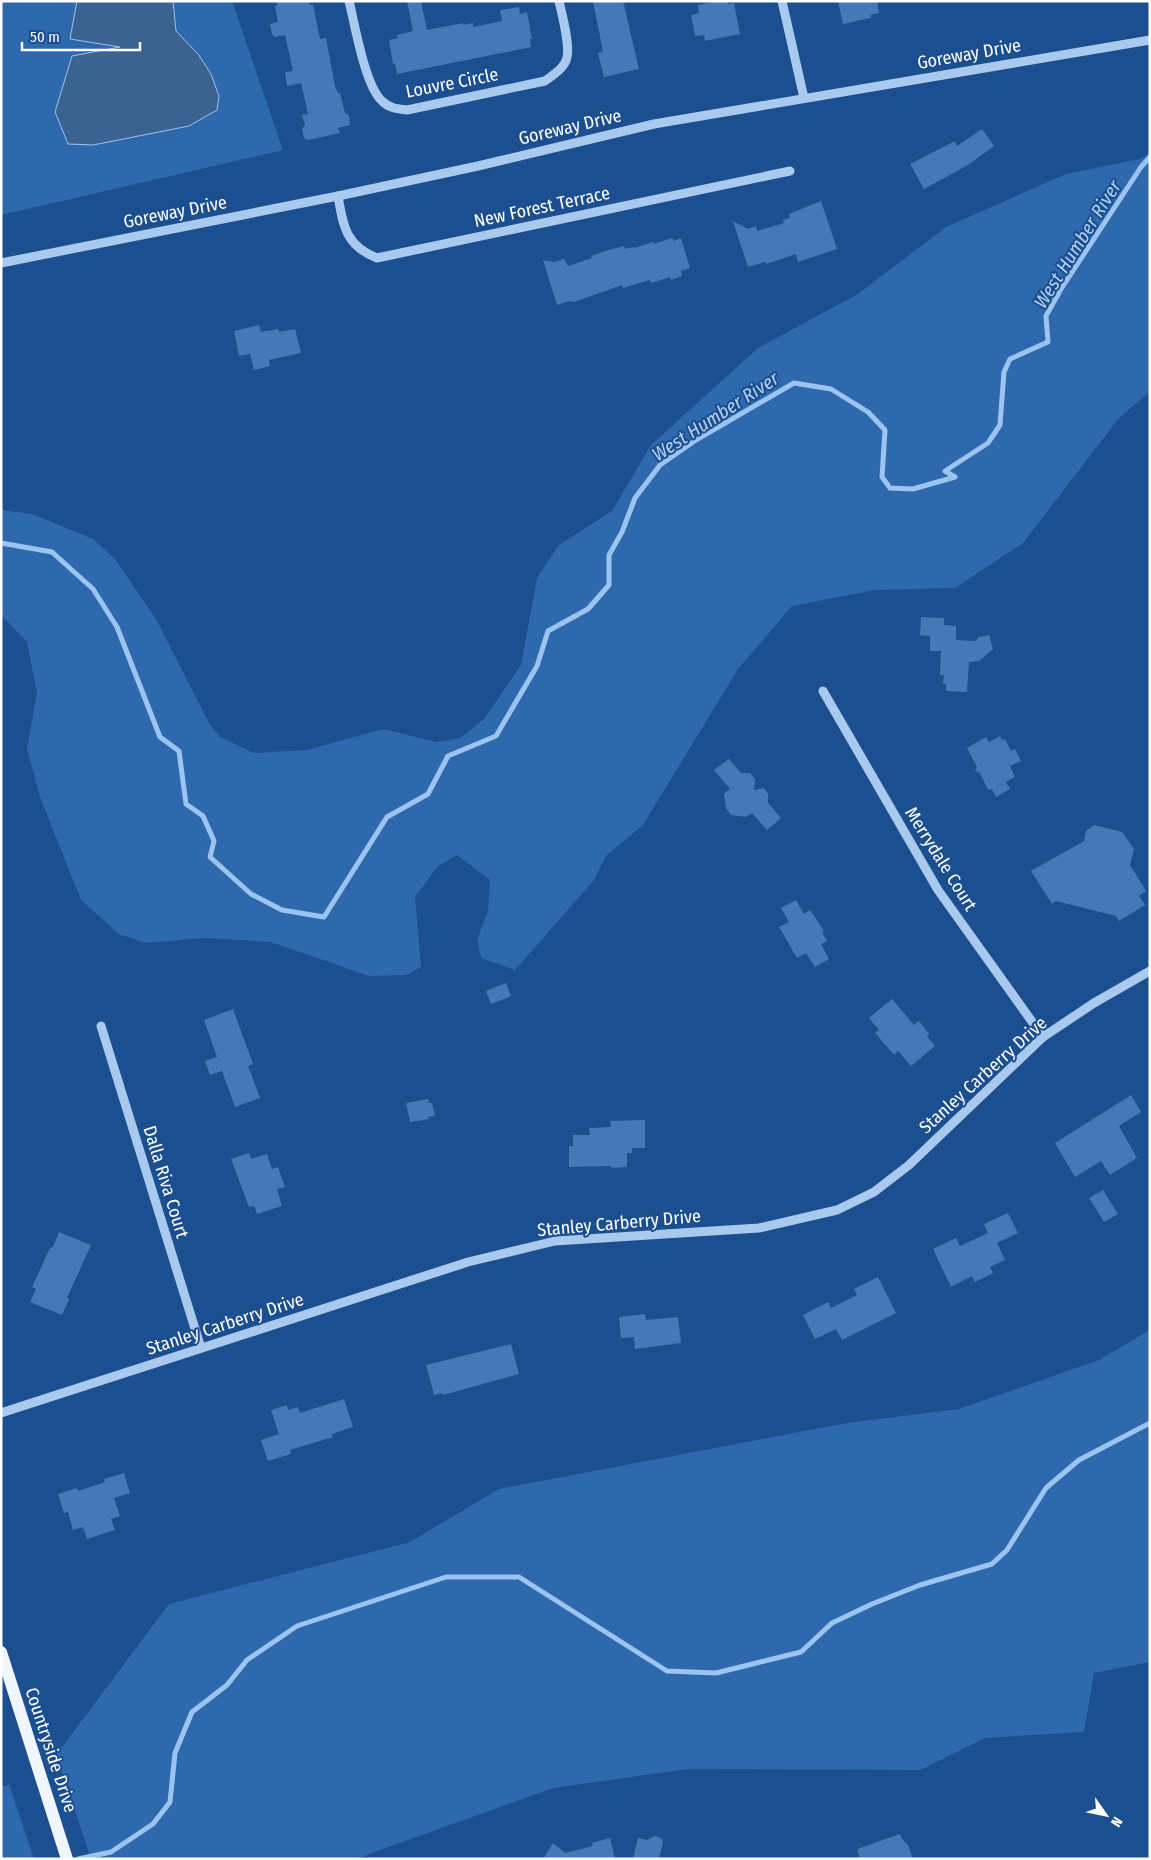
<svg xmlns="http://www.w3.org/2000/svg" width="1151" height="1860" font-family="'Fira Sans Condensed',sans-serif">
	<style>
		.green { fill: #2e69ad }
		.water { fill: #3c6290; stroke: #9cc4f0 }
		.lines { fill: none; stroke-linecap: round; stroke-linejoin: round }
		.stream { stroke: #9cc4f0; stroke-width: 5 }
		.building { fill: #4478b7 }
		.minor { stroke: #a9c9ee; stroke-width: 9 }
		.major { stroke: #f0f6ff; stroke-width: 12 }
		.labels { text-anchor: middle; stroke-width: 4; stroke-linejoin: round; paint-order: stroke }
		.street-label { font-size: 18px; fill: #fff; stroke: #1b4f8f }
		.water-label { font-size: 19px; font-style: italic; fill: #b5d3f5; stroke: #1b4f8f }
	</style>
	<rect width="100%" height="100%" fill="#1b4f8f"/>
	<g class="green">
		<polygon points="1,1 232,1 283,150 1,215"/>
		<polygon points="1150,152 1150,392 1119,418 1023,543 955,588 875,590 792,606 738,669 643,825 606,856 594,880 515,970 481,958 477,940 488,911 490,880 457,855 437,867 415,897 421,967 406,975 369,976 271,942 204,938 146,943 119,934 81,900 40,797 27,749 37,693 27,642 1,615 1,510 32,514 93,539 115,559 156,619 209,723 220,737 254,753 307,750 383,729 436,742 460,738 484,719 521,665 537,578 559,545 612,511 651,445 758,348 858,294 946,227 1066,174 1140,159"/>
		<polygon points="1150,1330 1150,1662 1094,1673 1084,1732 985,1738 920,1770 687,1769 553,1788 355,1859 91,1859 56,1755 169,1604 410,1542 499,1489 847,1423 959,1409 1099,1360"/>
		<polygon points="9,1784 34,1859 1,1859 1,1787"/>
	</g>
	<polygon class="water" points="77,1 173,1 176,31 198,54 211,74 219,96 217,110 189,126 93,145 68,144 55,112 72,56 120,47 70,39"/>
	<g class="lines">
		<g class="stream">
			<polyline points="1,543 52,552 93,589 117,627 160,737 179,751 186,804 203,816 214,841 210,857 251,894 282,910 324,917 387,817 428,794 448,756 496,736 537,666 548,631 588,609 609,585 609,555 622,532 635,498 660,465 696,440 794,383 831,389 868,412 885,430 882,477 890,488 913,489 955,477 945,471 988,443 1000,425 1004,372 1010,359 1048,342 1046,316 1061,289 1141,167 1150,157"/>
			<polyline points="78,1859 111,1852 153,1824 170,1802 175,1753 192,1712 227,1685 247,1660 297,1626 446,1577 519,1577 667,1671 716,1673 801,1652 832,1623 872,1604 920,1585 992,1564 1007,1550 1046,1488 1079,1460 1150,1423"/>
		</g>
	</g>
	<g class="building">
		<polygon points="276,1 309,1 310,5 313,4 320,39 326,38 335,86 338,93 340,93 345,113 349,115 350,125 338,128 340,133 308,140 304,138 302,129 305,125 302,115 308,114 301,83 287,86 285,72 293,71 285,35 275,37 272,34 270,24 278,22 275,6 277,6"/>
		<polygon points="407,1 421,1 427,30 463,23 463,25 473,23 473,27 502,21 500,10 519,7 520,14 527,12 532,39 530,39 531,47 397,74 395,64 393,64 389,40 398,38 397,35 413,31"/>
		<polygon points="593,1 623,1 639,69 604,77 598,53 603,52"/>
		<polygon points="717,1 728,1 728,4 734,3 740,34 705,41 704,35 695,36 691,15 699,13 698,5"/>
		<polygon points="838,1 877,1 879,13 870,15 871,18 843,24"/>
		<polygon points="982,129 994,146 968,165 924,189 910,164 955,141 957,146"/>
		<polygon points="821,201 837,249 798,262 796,254 766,264 765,262 748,267 733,221 748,229 756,226 757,231 784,223 783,220 790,218 789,214"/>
		<polygon points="672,238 674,241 681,238 690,268 681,271 682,276 671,280 670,277 651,283 650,280 623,288 622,285 574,302 569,301 557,305 543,260 554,262 564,259 568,266 592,258 591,256 608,250 624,246 625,249 633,247 634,248 653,242 654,244"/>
		<polygon points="259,325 261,332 278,329 279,332 295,329 301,353 269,360 270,366 254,370 250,354 239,356 234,331"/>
		<polygon points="921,617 944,618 944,625 956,626 956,640 975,641 979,637 989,635 993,649 979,661 969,662 967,692 946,691 946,684 943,684 944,675 940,675 941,651 930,651 930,636 920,635"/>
		<polygon points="1000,736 1002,740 1005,739 1011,751 1015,749 1021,761 1010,766 1015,777 1006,782 1010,789 996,797 992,789 989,790 987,788 980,773 975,771 977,767 967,748 986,737 989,742"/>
		<polygon points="729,759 741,773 750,773 755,779 754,790 764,788 768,794 768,803 781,818 767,830 752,813 746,817 731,815 726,808 724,794 730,789 714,770"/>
		<polygon points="1094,825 1122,832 1134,849 1130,865 1146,891 1139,896 1145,905 1119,921 1116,916 1056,901 1052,904 1031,871 1084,841 1086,831"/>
		<polygon points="796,900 804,914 810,910 824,931 822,932 827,941 821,944 829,959 815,967 806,953 797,958 779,927 789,922 781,908"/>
		<polygon points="506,983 511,996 491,1004 486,991"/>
		<polygon points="892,999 914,1025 919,1021 929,1034 927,1036 935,1046 911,1066 898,1051 894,1055 875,1033 879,1030 869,1018"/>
		<polygon points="233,1009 253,1064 248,1066 260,1098 235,1107 222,1071 210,1075 205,1061 217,1057 204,1020"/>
		<polygon points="1131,1095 1141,1112 1119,1126 1137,1158 1110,1175 1101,1161 1075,1177 1055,1143"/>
		<polygon points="428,1099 429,1103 432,1103 435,1116 428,1117 429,1119 410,1122 406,1103"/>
		<polygon points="645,1120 645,1148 632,1148 632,1153 627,1153 627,1167 611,1168 611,1166 569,1167 569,1146 573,1146 573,1135 590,1135 589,1128 611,1127 610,1121"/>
		<polygon points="249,1153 251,1159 267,1154 272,1169 278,1167 285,1187 277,1189 282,1206 257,1214 254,1206 249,1207 231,1159"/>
		<polygon points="1103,1190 1118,1214 1104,1222 1089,1198"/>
		<polygon points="1008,1213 1018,1233 997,1243 1005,1260 990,1267 993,1273 975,1282 972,1276 951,1287 933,1249 956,1238 960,1246 988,1233 984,1224"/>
		<polygon points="59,1232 91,1245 67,1298 69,1299 62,1315 30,1302 36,1289 32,1287 50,1248 53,1247"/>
		<polygon points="878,1277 896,1313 842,1340 836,1329 815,1339 803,1315 828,1302 831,1308 857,1295 854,1289"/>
		<polygon points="645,1314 646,1320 678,1317 681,1343 635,1349 634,1337 621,1338 619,1317"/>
		<polygon points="511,1344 519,1374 443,1395 442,1393 434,1395 426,1365"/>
		<polygon points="344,1399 353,1427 332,1434 333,1437 290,1450 291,1454 268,1461 261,1440 279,1434 271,1410 287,1405 288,1410 298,1407 300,1413"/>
		<polygon points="124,1473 130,1493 114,1498 120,1516 111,1519 115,1530 87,1539 83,1527 73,1530 68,1512 64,1513 58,1494 77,1488 78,1491 105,1482 104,1479"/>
		<polygon points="900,1834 902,1839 908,1845 913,1859 860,1859 857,1849"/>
		<polygon points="654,1836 661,1838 663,1842 659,1859 633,1859 638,1838 647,1840"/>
		<polygon points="610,1838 615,1859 543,1859 553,1843 565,1853 593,1846 592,1843"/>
	</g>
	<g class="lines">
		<g class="minor">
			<path d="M349 1C355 25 365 86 382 101 389 108 397 109 407 110L545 81C553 75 565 68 567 57 570 44 562 15 559 1"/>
			<polyline points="782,1 804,98"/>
			<path d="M338 196C343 226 346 246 377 258L790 171"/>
			<polyline points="1,263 338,196 478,166 654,124 1150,40"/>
			<polyline points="823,691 938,890 1043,1037"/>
			<polyline points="101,1026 201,1348"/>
			<polyline points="1,1413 468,1262 555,1241 759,1228 837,1210 874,1192 909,1165 1043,1037 1094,1003 1150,971"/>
		</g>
		<polyline class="major" points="1,1652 67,1859"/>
	</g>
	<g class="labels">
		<g class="street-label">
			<text transform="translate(969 54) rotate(-10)" y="6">Goreway Drive</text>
			<text transform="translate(452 83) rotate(-11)" y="6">Louvre Circle</text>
			<text transform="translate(570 127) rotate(-13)" y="6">Goreway Drive</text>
			<text transform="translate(542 207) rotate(-12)" y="6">New Forest Terrace</text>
			<text transform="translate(175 212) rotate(-11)" y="6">Goreway Drive</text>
			<text transform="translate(941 859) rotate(58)" y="6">Merrydale Court</text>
			<text transform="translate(983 1075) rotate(-42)" y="6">Stanley Carberry Drive</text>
			<text transform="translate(166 1182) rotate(73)" y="6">Dalla Riva Court</text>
			<text transform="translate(619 1223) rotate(-5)" y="6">Stanley Carberry Drive</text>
			<text transform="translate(225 1324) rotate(-18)" y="6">Stanley Carberry Drive</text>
			<text transform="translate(51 1750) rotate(72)" y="6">Countryside Drive</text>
		</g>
		<g class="water-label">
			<text transform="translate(1077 244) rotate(-58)" y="7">West Humber River</text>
			<text transform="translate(715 416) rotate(-33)" y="7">West Humber River</text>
		</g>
	</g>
	<rect width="1151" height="1860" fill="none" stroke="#ffffff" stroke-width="5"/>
	<g transform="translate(1106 1815) rotate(123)" stroke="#1b4f8f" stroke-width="4" paint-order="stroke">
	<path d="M0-4L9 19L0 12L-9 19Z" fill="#ffffff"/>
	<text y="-8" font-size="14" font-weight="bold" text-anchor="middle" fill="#ffffff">N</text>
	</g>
	<path d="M22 42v8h118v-8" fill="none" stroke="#ffffff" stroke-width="2.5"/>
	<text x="30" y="42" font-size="15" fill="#ffffff" stroke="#1b4f8f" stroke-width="4" paint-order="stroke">50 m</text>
</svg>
